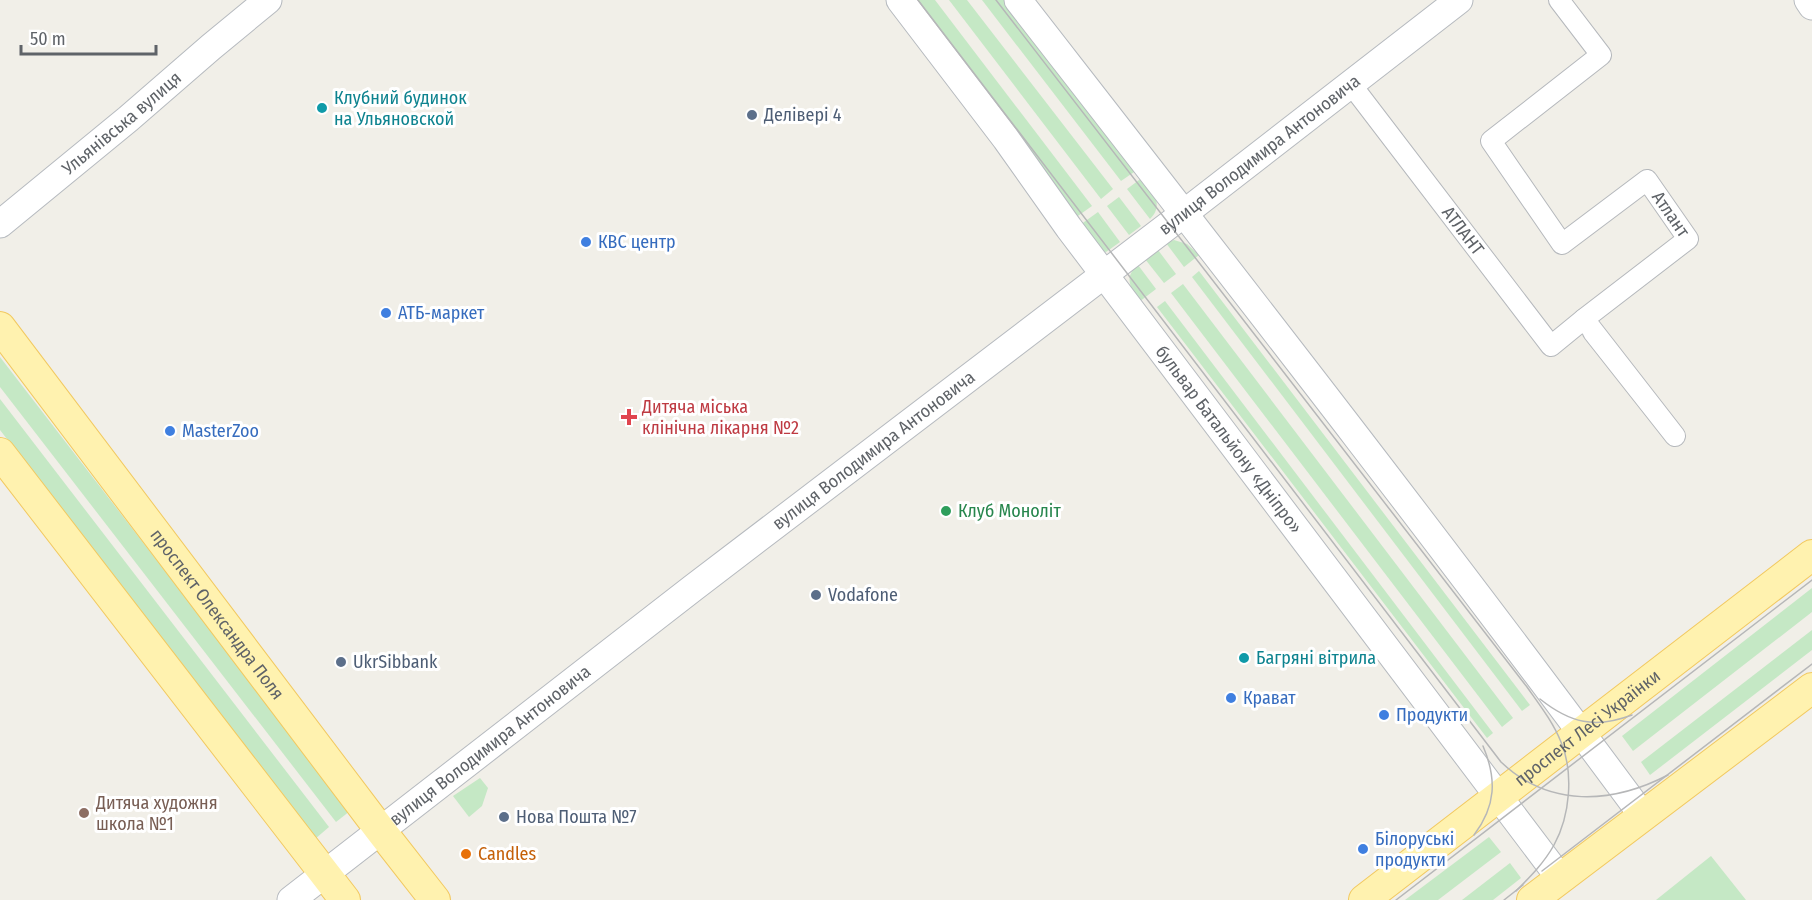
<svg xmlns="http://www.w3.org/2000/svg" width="1812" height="900" font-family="'Fira Sans Condensed',sans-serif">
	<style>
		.green { fill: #c5e8c5 }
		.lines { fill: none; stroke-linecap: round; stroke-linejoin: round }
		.street-casing { stroke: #b5b8bc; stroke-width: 22 }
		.secondary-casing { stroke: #b6babf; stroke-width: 29 }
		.primary-casing { stroke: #f2c960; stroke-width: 32 }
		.street { stroke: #fff; stroke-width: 20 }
		.secondary { stroke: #fff; stroke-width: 27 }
		.primary { stroke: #fff2af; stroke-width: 30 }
		.tram { stroke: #b6b7b8; stroke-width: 1.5 }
		.culture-dot { fill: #0f9aa8; stroke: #fff; stroke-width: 2 }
		.service-dot { fill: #5c6f8a; stroke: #fff; stroke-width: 2 }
		.shop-dot { fill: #3f7fe0; stroke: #fff; stroke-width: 2 }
		.health-dot { fill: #e0444e; stroke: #fff; stroke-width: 2 }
		.leisure-dot { fill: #2e9e5b; stroke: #fff; stroke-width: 2 }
		.education-dot { fill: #8d6e63; stroke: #fff; stroke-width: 2 }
		.food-dot { fill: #e8710a; stroke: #fff; stroke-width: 2 }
		.labels { text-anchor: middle; stroke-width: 6; stroke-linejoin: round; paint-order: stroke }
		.culture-label { font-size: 18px; fill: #0d838f; stroke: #fff; text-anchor: start }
		.service-label { font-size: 18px; fill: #4e5e75; stroke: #fff; text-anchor: start }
		.street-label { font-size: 18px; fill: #5f6368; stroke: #fff }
		.shop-label { font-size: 18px; fill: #366cbe; stroke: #fff; text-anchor: start }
		.health-label { font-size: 18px; fill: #be3a42; stroke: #fff; text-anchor: start }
		.leisure-label { font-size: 18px; fill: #27864d; stroke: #fff; text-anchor: start }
		.education-label { font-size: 18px; fill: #785e54; stroke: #fff; text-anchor: start }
		.food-label { font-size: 18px; fill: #c56008; stroke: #fff; text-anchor: start }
	</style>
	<rect width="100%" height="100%" fill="#f1efe8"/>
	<g class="green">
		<polygon points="909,0 935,0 1092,206 1075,218"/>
		<polygon points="949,0 967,0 1113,189 1101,199"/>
		<polygon points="982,0 1006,0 1137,170 1121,181"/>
		<path d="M1143 177C1152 190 1165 205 1150 219L1127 189Z"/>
		<polygon points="1119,197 1141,226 1129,235 1107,206"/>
		<polygon points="1098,212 1120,242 1106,252 1102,251 1080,225"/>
		<polygon points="1174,240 1187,244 1199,255 1184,267 1166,243"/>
		<polygon points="1158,250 1176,274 1164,283 1145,259"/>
		<path d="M1138 265 1156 289 1139 302C1131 288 1123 277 1138 265Z"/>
		<polygon points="1199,271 1530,705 1522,711 1192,277"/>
		<polygon points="1183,284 1513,718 1502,727 1171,293"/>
		<polygon points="1165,301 1493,733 1487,738 1157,307"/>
		<polygon points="0,357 350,811 336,822 0,387"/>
		<polygon points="0,399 329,827 315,839 0,430"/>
		<polygon points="1812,588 1812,612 1633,751 1622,736"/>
		<polygon points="1812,630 1812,650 1650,775 1641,762"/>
		<polygon points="480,778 488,788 482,806 469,817 453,796"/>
		<polygon points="1489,837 1501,852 1438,900 1405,900"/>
		<polygon points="1711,856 1746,900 1656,900"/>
		<polygon points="1510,863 1521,878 1493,900 1462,900"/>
	</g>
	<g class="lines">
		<defs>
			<g id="street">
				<path id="s1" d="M1559 0 1601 55 1491 141 1562 244 1647 180 1688 239 1584 319 1675 436 1593 332"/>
				<path id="s2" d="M1350 83 1551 346 1584 319"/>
			</g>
			<g id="secondary">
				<path id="s3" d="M900 0 1006 139 1069 228 1560 878"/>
				<path d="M1018 0C1228 270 1439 540 1643 816"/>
				<polyline points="1808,0 1812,6"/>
				<path id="s4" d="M0 224 128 119 211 47 268 0"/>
				<path id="s5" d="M291 900 693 588 1169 225 1459 0"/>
			</g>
			<g id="primary">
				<path id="s6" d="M0 327 381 831 435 900"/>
				<polyline points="0,453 345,900"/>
				<path id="s7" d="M1364 900 1812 555"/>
				<polyline points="1532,900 1812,688"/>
			</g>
		</defs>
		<use href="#street" class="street-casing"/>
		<use href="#secondary" class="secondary-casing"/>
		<use href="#primary" class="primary-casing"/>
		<use href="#street" class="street"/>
		<use href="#secondary" class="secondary"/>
		<use href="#primary" class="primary"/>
		<g class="tram">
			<path d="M918 0 1501 762C1549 808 1612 804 1668 775"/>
			<path d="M996 0 1527 687C1539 704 1553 722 1561 742 1574 773 1570 816 1554 845 1544 863 1530 877 1516 891"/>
			<path d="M1540 699C1570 723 1595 729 1632 715"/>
			<path d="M1474 835C1496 806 1497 779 1483 746"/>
			<polyline points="1542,871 1812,664"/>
			<polyline points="1396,900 1812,580"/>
			<polyline points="1504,900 1523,885"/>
		</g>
	</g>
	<g class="culture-dot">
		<circle cx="322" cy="108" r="6"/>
		<circle cx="1244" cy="658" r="6"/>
	</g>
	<g class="service-dot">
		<circle cx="752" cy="115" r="6"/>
		<circle cx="816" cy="595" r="6"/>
		<circle cx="341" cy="662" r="6"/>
		<circle cx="504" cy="817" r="6"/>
	</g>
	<g class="shop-dot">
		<circle cx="586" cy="242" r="6"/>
		<circle cx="386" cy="313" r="6"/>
		<circle cx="170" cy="431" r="6"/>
		<circle cx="1231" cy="698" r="6"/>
		<circle cx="1384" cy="715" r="6"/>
		<circle cx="1363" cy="849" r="6"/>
	</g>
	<path class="health-dot" d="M626 408h6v6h6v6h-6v6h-6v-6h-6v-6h6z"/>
	<circle class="leisure-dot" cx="946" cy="511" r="6"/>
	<circle class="education-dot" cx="84" cy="813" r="6"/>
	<circle class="food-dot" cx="466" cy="854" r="6"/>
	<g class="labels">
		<g class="culture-label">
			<text x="334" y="104">Клубний будинок<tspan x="334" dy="21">на Ульяновской</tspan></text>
			<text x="1256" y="664">Багряні вітрила</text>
		</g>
		<g class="service-label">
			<text x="764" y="121">Делівері 4</text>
			<text x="828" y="601">Vodafone</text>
			<text x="353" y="668">UkrSibbank</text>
			<text x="516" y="823">Нова Пошта №7</text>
		</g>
		<g class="street-label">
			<text dy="6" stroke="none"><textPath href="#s4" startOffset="158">Ульянівська вулиця</textPath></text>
			<text dy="6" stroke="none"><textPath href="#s5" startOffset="1222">вулиця Володимира Антоновича</textPath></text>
			<text dy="6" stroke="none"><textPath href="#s1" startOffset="482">Атлант</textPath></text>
			<text dy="6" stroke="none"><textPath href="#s2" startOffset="186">АТЛАНТ</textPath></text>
			<text dy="6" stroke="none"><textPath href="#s3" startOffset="549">бульвар Батальйону «Дніпро»</textPath></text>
			<text dy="6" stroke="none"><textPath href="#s5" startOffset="736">вулиця Володимира Антоновича</textPath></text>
			<text dy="6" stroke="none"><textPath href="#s6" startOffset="360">проспект Олександра Поля</textPath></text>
			<text dy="6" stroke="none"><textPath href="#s7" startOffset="282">проспект Лесі Українки</textPath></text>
			<text dy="6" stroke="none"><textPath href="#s5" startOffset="252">вулиця Володимира Антоновича</textPath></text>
		</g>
		<g class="shop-label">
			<text x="598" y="248">КВС центр</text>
			<text x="398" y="319">АТБ-маркет</text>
			<text x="182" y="437">MasterZoo</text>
			<text x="1243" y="704">Крават</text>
			<text x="1396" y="721">Продукти</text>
			<text x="1375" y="845">Білоруські<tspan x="1375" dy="21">продукти</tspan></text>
		</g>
		<g class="health-label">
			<text x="642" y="413">Дитяча міська<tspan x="642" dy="21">клінічна лікарня №2</tspan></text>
		</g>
		<g class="leisure-label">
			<text x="958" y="517">Клуб Моноліт</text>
		</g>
		<g class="education-label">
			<text x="96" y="809">Дитяча художня<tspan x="96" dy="21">школа №1</tspan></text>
		</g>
		<g class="food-label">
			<text x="478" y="860">Candles</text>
		</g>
	</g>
	<path d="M21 45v9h135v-9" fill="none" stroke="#5f6368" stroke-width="3"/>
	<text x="30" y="45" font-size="18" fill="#5f6368" stroke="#ffffff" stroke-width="4.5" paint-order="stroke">50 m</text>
</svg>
